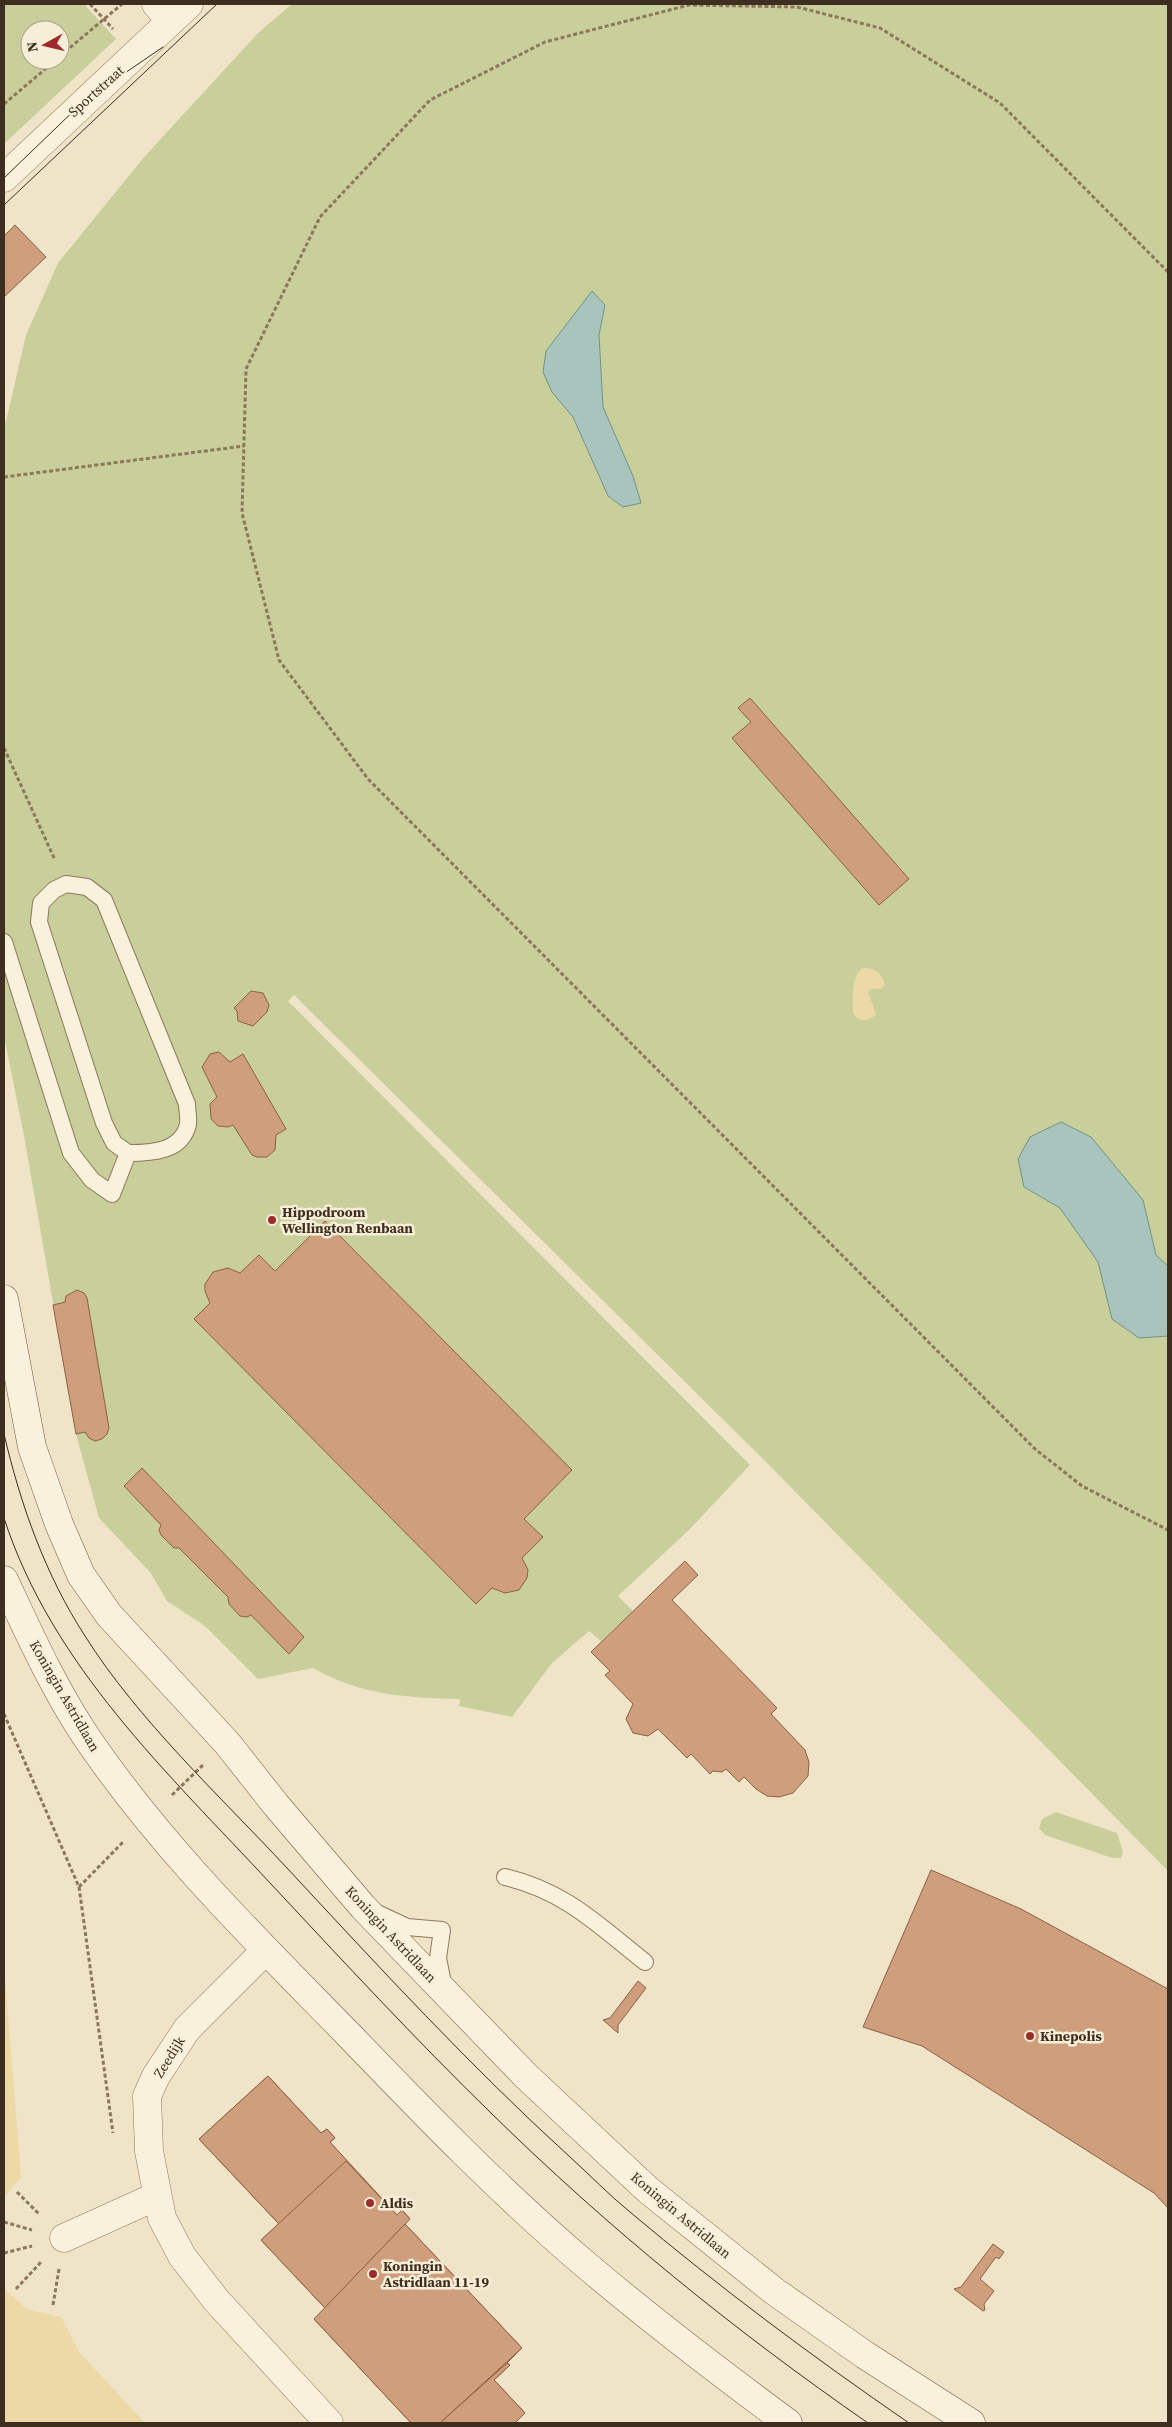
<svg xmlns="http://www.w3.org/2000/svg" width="1172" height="2427" font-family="'Source Serif 4',serif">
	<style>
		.green { fill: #c9cf9b; fill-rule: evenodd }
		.sand { fill: #ecd9a5 }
		.water { fill: #a9c4bc; stroke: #6f938a }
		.building { fill: #cf9f7d; stroke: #8d5f41 }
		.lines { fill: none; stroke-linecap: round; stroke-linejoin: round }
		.lane-casing { stroke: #8d765c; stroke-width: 18 }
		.street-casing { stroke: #8d765c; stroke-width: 29 }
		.secondary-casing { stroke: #6f573f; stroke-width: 29 }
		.path { stroke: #8d765c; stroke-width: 3; stroke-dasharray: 4 2.5; stroke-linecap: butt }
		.lane { stroke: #faf1dc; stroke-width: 16 }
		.street { stroke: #faf1dc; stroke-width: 28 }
		.secondary { stroke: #faf1dc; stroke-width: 28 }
		.tram { stroke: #3d2e20; stroke-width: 1 }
		.poi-dot { fill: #9e2a2b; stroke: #f7eed8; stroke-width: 2 }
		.labels { text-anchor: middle; stroke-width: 5; stroke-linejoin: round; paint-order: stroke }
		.street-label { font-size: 14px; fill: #3d2e20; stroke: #f7eed8 }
		.poi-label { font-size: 14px; font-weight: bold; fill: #3d2e20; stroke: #f7eed8; text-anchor: start }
	</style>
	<rect width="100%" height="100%" fill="#f0e4c8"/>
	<g class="green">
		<path d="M4 4H84L116 39 4 144ZM30 30H60V60H30Z"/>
		<path d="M292 4H1168V1871L770 1466 294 995 288 1001 750 1465 689 1530 618 1596 633 1611 601 1641 589 1631 552 1663 512 1717 459 1706 460 1699C407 1698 360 1695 313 1668L258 1679 205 1626 167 1601 150 1572 99 1518 76 1434 24 1136 4 1036V430L26 335 58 263 145 156 258 33Z"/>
		<polygon points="1056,1812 1117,1833 1123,1852 1121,1858 1112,1858 1045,1835 1039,1828 1042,1819"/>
	</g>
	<g class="sand">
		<path d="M864 968C875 968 883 974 885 985L881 989H871L868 992 876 1014C869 1022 858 1023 853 1013 853 1000 851 972 864 968Z"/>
		<polygon points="4,1964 21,2177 4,2198"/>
		<polygon points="4,2289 27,2309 61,2317 79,2352 145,2423 4,2423"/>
	</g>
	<g class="water">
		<polygon points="592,291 605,305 599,335 603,407 633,476 641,503 623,507 608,496 573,417 552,392 543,372 546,351"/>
		<polygon points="1061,1122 1091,1137 1143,1200 1156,1255 1168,1266 1168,1336 1139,1338 1112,1319 1098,1262 1060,1208 1024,1187 1018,1159 1030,1137"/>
	</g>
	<g class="building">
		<polygon points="15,225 46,257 4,297 4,236"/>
		<polygon points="750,698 909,879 879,905 732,738 751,722 738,708"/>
		<polygon points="251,991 263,993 269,1005 267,1012 253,1026 238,1021 237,1011 234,1008"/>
		<polygon points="219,1052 230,1062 243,1054 286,1129 276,1135 275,1150 267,1157 257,1157 252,1155 233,1125 228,1127 218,1126 211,1119 210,1104 217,1097 202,1067 210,1054"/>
		<polygon points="325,1221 572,1470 524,1519 543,1537 522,1558 528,1570 527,1578 519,1590 505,1593 492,1588 476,1604 194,1319 210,1303 205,1291 205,1284 213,1272 228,1268 240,1273 259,1255 275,1271"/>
		<polygon points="77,1290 84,1293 87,1298 109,1428 107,1434 102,1439 95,1441 89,1438 85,1432 76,1434 53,1305 65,1302 66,1296"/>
		<polygon points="142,1468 304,1637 289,1654 251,1615 247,1617 240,1616 229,1604 228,1597 179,1548 174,1548 161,1535 159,1530 161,1525 124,1486"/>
		<polygon points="685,1561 698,1575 672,1600 777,1708 771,1714 805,1750 809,1762 808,1776 793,1793 779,1797 767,1796 756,1789 744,1777 739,1782 726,1769 722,1772 713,1771 710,1774 691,1754 687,1758 658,1729 648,1736 633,1733 626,1719 633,1704 605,1675 610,1671 591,1652"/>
		<polygon points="931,1870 1021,1909 1168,1989 1168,2208 1154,2193 922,2046 863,2027"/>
		<polygon points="638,1981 646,1988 618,2025 618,2033 603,2020 610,2018"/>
		<polygon points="268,2076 321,2133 327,2129 335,2138 330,2142 346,2161 279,2224 199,2139"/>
		<polygon points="268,2076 321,2133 327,2129 335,2138 330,2142 397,2215 402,2210 410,2219 405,2224 522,2348 507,2363 510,2365 494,2380 525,2413 515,2423 411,2423 314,2319 325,2308 261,2240 279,2224 199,2139"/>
		<polygon points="346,2161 397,2215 402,2210 410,2219 325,2308 261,2240"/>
		<polygon points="405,2224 522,2348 440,2423 411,2423 314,2319"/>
		<polygon points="993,2244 1004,2252 999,2259 996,2257 980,2279 994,2291 984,2304 985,2310 983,2311 954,2289 961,2287"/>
		<polygon points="507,2363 510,2365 494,2380 525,2413 515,2423 440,2423"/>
	</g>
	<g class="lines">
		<defs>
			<g id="lane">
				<path d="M4 942 71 1153 92 1180 112 1194 128 1153C151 1153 182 1152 188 1124 189 1118 187 1110 187 1104L104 900 87 887 66 884 54 890 41 903 39 922 104 1123 114 1143 128 1153"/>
				<path d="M505 1877C565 1891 598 1925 645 1962"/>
				<polyline points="377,1913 407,1927 442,1930 438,1958 444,1988"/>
			</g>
			<g id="street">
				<polyline points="156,4 171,21"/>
				<polyline points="4,178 189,4"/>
				<polyline points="266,1950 187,2029 156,2076 147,2096 149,2151 162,2218 182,2256 216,2300 329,2423"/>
				<polyline points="64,2238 157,2196"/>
			</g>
			<g id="secondary">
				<polyline points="4,1299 32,1447 59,1524 81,1575 109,1615 227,1743 276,1805 363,1907 526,2076 648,2190 774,2291 865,2355 971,2423"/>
				<path d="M4 1580C29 1633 53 1687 85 1735 159 1845 255 1939 347 2033 424 2113 501 2193 586 2265 651 2320 719 2372 788 2423"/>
			</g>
		</defs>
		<use href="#lane" class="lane-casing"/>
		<use href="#street" class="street-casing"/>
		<use href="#secondary" class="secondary-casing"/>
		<g class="path">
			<polyline points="90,4 113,29"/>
			<polyline points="60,56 122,4"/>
			<polyline points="4,104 56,60"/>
			<polyline points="1168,272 1000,103 880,28 797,7 689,5 545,42 430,100 320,217 246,369 242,513 279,660 368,779 1035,1449 1082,1486 1168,1530"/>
			<polyline points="4,477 244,446"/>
			<polyline points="4,748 55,860"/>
			<polyline points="4,1714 79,1887 113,2133"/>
			<polyline points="172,1795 203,1765"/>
			<polyline points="79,1887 124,1841"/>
			<polyline points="17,2192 40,2215"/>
			<polyline points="4,2222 32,2230"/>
			<polyline points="4,2253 32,2246"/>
			<polyline points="16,2289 41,2262"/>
			<polyline points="53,2305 59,2269"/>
		</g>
		<use href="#lane" class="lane"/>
		<use href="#street" class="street"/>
		<use href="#secondary" class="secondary"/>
		<g class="tram">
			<polyline points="4,178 84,101 163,47"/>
			<polyline points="4,205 217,4"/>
			<path d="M4 1434C21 1506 45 1574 85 1636 138 1720 220 1796 287 1868 379 1967 470 2066 570 2157 590 2175 609 2195 630 2212 719 2287 813 2357 909 2423"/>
			<path d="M4 1518C52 1666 168 1773 271 1884 343 1961 415 2039 491 2113 607 2227 735 2331 868 2423"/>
		</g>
	</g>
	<g class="poi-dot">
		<circle cx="272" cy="1220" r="5"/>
		<circle cx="1030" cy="2036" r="5"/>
		<circle cx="370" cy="2203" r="5"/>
		<circle cx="373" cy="2274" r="5"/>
	</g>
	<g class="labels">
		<g class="street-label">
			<text transform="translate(96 91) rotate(-42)" y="5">Sportstraat</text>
			<text transform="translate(65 1696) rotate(60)" y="5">Koningin Astridlaan</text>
			<text transform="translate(391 1934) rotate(47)" y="5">Koningin Astridlaan</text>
			<text transform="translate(169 2057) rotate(-58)" y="5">Zeedijk</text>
			<text transform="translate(681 2215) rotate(40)" y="5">Koningin Astridlaan</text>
		</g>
		<g class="poi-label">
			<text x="282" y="1217">Hippodroom<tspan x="282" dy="16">Wellington Renbaan</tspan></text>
			<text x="1040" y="2041">Kinepolis</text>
			<text x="380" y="2208">Aldis</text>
			<text x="383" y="2271">Koningin<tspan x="383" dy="16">Astridlaan 11-19</tspan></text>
		</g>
	</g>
	<rect width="1172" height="2427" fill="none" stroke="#3d2e20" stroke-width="10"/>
	<g transform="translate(45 45) rotate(262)"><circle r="24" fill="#f7eed8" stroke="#ada18e"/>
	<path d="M0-4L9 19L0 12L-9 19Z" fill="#9e2a2b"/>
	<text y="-8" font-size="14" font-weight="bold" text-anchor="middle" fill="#3d2e20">N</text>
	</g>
</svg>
